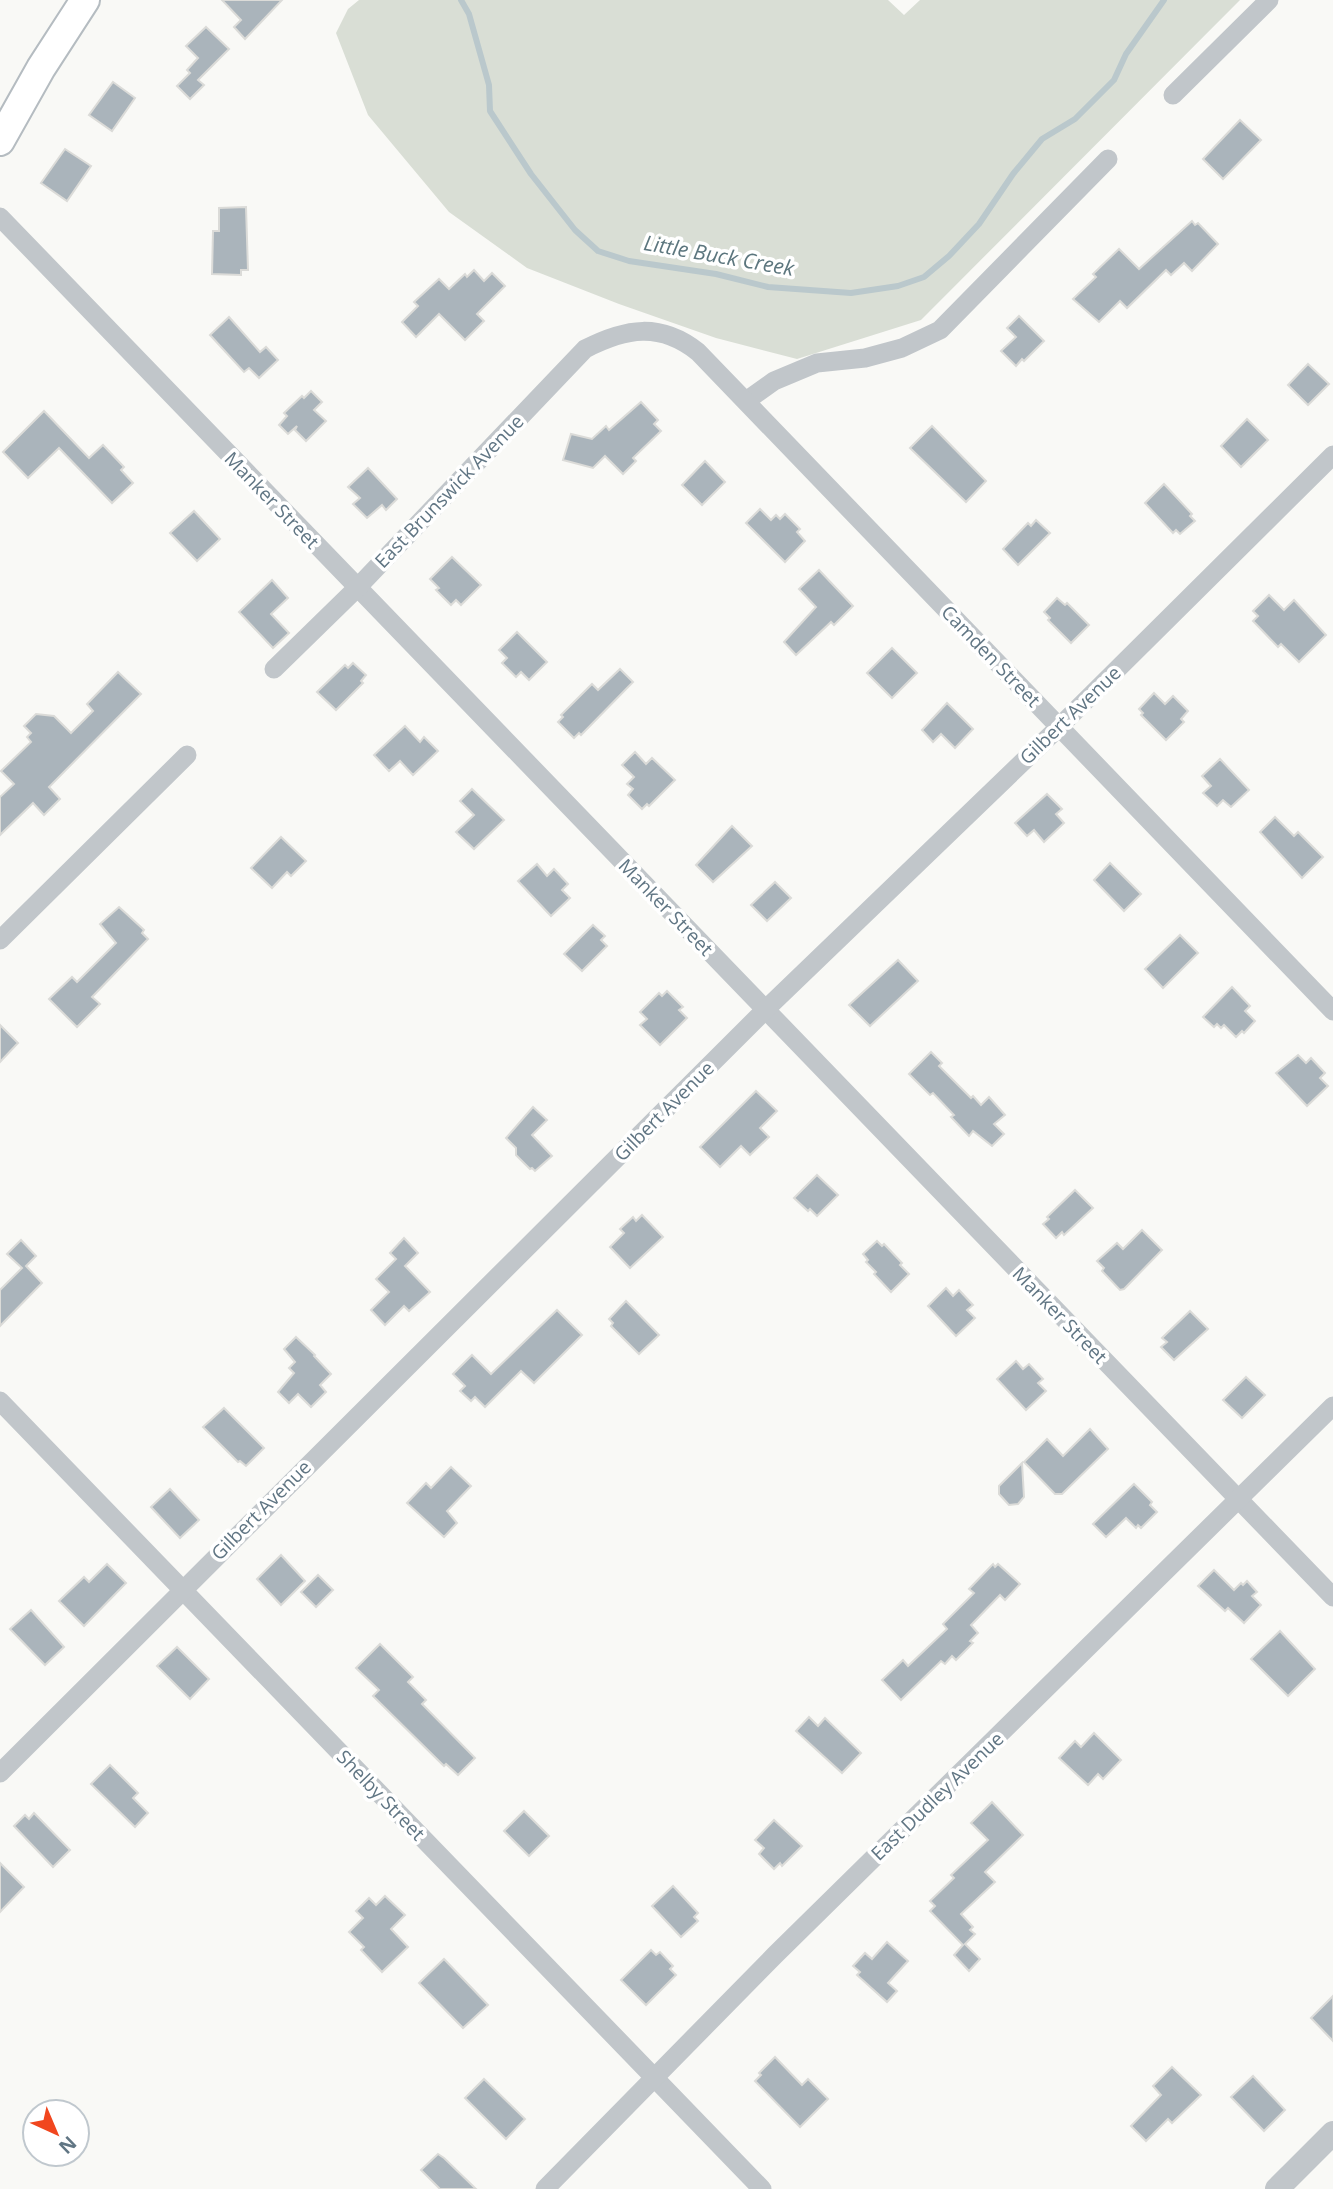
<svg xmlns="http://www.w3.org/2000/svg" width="1333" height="2189" font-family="'Open Sans',sans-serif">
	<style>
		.green { fill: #d9ded5 }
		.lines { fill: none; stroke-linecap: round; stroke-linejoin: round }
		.stream { stroke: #bac8cc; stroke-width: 6 }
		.building { fill: #aab4bb; stroke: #dbdbd8; stroke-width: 2 }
		.secondary-casing { stroke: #b5bcc1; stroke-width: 32 }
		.minor { stroke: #c1c6ca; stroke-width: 19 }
		.tertiary { stroke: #c1c6ca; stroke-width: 24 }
		.secondary { stroke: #fff; stroke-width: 28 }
		.labels { text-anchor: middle; stroke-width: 7; stroke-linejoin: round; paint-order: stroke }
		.street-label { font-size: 19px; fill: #617684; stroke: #fff }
		.water-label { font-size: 21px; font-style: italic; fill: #5c767e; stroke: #fff }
	</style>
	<rect width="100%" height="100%" fill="#f9f9f6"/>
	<polygon class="green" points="359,0 888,0 904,15 920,0 1240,0 921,320 797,359 716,338 619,304 527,268 449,212 368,115 336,33 348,9"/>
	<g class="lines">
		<polyline class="stream" points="461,0 469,14 489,85 490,111 531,174 575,230 598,251 629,261 716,274 768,287 851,293 898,286 924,277 949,256 979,224 1013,174 1042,139 1075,119 1114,80 1126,54 1164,0"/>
	</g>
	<g class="building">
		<polygon points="222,0 282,0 245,39 234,27 241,20"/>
		<polygon points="206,27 229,49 198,80 204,85 190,99 177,86 190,73 187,70 198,58 186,46"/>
		<polygon points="113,82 135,98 112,131 89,115"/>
		<polygon points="1240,120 1261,140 1223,179 1203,159"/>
		<polygon points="65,149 91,166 67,201 41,183"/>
		<polygon points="246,207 248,270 241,270 241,275 212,274 213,231 219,231 219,208"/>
		<polygon points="1192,221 1195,225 1198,223 1218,244 1192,271 1184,263 1171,275 1166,270 1127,308 1120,301 1099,322 1073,299 1096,277 1093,274 1119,249 1139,269"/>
		<polygon points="474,270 484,281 492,273 505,286 477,314 484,321 465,340 439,314 416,337 402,322 418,306 414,302 439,279 449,289 465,274 467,277"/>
		<polygon points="1019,316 1044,341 1024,361 1022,359 1016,366 1001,351 1016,337 1007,328"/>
		<polygon points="229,317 260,352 266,347 278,360 259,378 249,368 244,372 210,335"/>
		<polygon points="1308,364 1329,384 1308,405 1288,385"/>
		<polygon points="311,391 322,402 314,410 326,421 306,441 295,430 297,426 288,434 279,425 287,416 284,413 302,396 304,398"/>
		<polygon points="641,402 658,420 654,424 661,431 633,458 636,461 623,474 605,456 593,468 563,460 571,434 592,439 606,426 609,430"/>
		<polygon points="44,411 89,458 103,445 124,467 121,470 133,483 112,503 59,448 28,478 3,452"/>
		<polygon points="1247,419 1268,440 1241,467 1221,446"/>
		<polygon points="932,426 986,481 966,502 910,448"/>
		<polygon points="705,461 725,482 702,505 682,485"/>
		<polygon points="368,468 397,499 386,510 382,505 367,518 353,504 360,498 348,487"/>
		<polygon points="1164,484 1192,514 1190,516 1195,521 1180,534 1176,530 1173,533 1145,503"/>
		<polygon points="760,509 771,520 776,515 780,519 785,514 800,529 797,532 805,541 785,562 746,523"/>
		<polygon points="194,511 220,539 197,561 170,533"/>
		<polygon points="1036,520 1050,533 1018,565 1003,549 1028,523 1031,526"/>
		<polygon points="452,557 481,585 461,605 456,600 451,605 436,590 439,588 430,579"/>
		<polygon points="819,570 853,606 834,625 831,622 796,655 784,642 816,607 799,589"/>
		<polygon points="272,580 288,598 271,614 289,633 273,648 239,612"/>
		<polygon points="1269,595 1284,610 1294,600 1326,635 1299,662 1281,644 1278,647 1253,621 1258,616 1253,611"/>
		<polygon points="1057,598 1065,605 1067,603 1089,625 1071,643 1048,620 1050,618 1044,612"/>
		<polygon points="517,632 547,662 529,680 521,672 516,677 502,663 507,658 499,650"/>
		<polygon points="892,648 917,673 892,698 867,673"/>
		<polygon points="353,663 366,675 361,681 363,683 336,710 317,692 345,665 348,668"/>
		<polygon points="620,669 633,682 581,735 579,733 574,738 558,722 563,717 561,715 592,684 598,690"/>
		<polygon points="118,672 141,694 49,787 60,799 44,815 33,803 0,835 0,797 14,784 1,771 31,742 27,737 31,733 24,726 36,714 54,716 71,733 93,711 87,704"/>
		<polygon points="1154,693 1165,704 1173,696 1188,711 1181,719 1184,722 1166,740 1141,715 1143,713 1139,709"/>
		<polygon points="947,703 973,729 955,748 941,734 933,742 922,730"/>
		<polygon points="405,726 420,742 424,737 438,751 413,775 400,761 389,771 374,755"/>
		<polygon points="635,752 646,764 652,758 675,780 649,806 647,804 642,809 628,795 633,789 627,784 634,777 622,765"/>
		<polygon points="1220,759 1249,790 1231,807 1223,800 1217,806 1203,793 1211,786 1202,776"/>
		<polygon points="472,789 504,820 474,849 456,832 474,815 460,801"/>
		<polygon points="1047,794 1062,809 1056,814 1064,823 1044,842 1034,830 1027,836 1015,823"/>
		<polygon points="1275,817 1294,836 1298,832 1323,857 1302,878 1260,832"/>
		<polygon points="732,826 752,846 713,882 696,865"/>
		<polygon points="281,837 306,861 291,876 287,872 272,888 251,868"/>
		<polygon points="1110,863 1141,894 1124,911 1094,880"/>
		<polygon points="537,864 547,876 554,869 568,884 562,890 570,898 551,916 518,881"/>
		<polygon points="775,882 791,898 767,921 751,905"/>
		<polygon points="119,907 144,930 142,933 148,939 92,997 100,1004 77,1027 49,999 72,977 77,982 116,943 100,924"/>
		<polygon points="593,925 605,936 601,940 607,946 582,971 564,954"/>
		<polygon points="1180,935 1198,953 1163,988 1145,969"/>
		<polygon points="898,960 918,981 870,1026 849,1005"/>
		<polygon points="1232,987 1250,1006 1245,1011 1255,1021 1244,1033 1242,1031 1236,1037 1224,1025 1221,1028 1217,1024 1214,1027 1203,1017"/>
		<polygon points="667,991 683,1007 679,1010 687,1018 660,1045 640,1025 647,1019 640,1012 659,993 662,996"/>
		<polygon points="0,1025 18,1043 0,1062"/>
		<polygon points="931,1052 942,1063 939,1066 971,1098 973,1096 981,1105 989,1097 1005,1115 994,1124 1004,1134 992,1146 973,1131 969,1136 951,1117 954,1115 933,1093 930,1095 909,1074"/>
		<polygon points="1298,1055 1306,1063 1311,1058 1325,1073 1320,1078 1328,1086 1307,1106 1276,1073"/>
		<polygon points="756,1091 777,1111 760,1128 769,1137 750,1155 741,1146 720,1167 700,1147"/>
		<polygon points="533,1107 547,1120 532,1135 552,1156 535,1171 532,1168 530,1169 516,1155 516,1148 506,1138"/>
		<polygon points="817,1175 838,1195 817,1216 810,1209 808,1211 794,1198"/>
		<polygon points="1075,1190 1093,1208 1064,1235 1062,1232 1056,1238 1043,1224 1049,1219 1047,1217"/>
		<polygon points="642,1215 663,1237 630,1268 610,1247 624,1233 620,1229 633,1217 636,1221"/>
		<polygon points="1142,1230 1162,1250 1124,1289 1120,1290 1102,1271 1104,1268 1097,1261 1117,1243 1123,1249"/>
		<polygon points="404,1238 418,1253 405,1266 430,1292 409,1311 404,1306 385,1325 371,1310 389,1292 376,1279 396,1259 390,1253"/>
		<polygon points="21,1240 36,1256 26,1266 42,1283 0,1326 0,1290 22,1268 7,1254"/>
		<polygon points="877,1241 882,1246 884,1244 902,1263 900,1265 909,1274 891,1292 874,1274 876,1272 866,1262 868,1260 863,1254"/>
		<polygon points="946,1288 953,1296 959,1290 973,1305 967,1310 975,1318 956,1336 928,1306"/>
		<polygon points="626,1301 659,1335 639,1354 611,1326 613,1323 609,1319"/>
		<polygon points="557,1310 582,1335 534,1383 521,1371 485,1407 475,1397 471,1401 460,1391 465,1386 453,1374 472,1355 491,1374"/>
		<polygon points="1190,1311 1208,1329 1174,1360 1161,1347 1167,1342 1162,1338"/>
		<polygon points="296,1337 315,1355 314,1356 331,1374 320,1385 326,1392 311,1407 298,1394 289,1403 278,1392 294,1373 289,1368 295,1362 284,1349"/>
		<polygon points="1016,1361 1023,1369 1029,1364 1043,1379 1038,1383 1046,1391 1026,1410 997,1379"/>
		<polygon points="1246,1377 1265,1395 1242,1418 1223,1400"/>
		<polygon points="224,1408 264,1448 246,1466 240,1461 238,1462 203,1427"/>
		<polygon points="1090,1429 1108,1449 1062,1494 1055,1494 1024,1462 1047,1439 1063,1456"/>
		<polygon points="1022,1463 1024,1497 1018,1504 1009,1505 999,1494 999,1486"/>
		<polygon points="451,1467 471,1486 447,1511 457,1523 444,1537 407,1503 426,1483 431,1488"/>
		<polygon points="1134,1484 1152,1502 1150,1505 1157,1512 1141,1528 1138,1525 1136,1528 1126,1518 1106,1537 1093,1524"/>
		<polygon points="170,1489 199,1520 180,1538 151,1507"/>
		<polygon points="281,1555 305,1581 281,1605 257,1579"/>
		<polygon points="107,1564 126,1583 84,1626 59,1601 84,1577 89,1582"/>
		<polygon points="993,1564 995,1567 998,1564 1020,1584 1005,1600 1000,1595 971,1625 978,1633 970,1641 973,1643 956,1660 952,1656 945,1664 941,1661 901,1700 882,1680 903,1660 908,1666 947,1629 943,1624 974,1593 969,1589"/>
		<polygon points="1214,1570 1234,1590 1241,1583 1243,1585 1247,1581 1257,1592 1252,1596 1261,1605 1244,1623 1228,1608 1225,1611 1198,1586"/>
		<polygon points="318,1575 333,1590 316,1607 301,1592"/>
		<polygon points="31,1610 64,1647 45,1665 10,1629"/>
		<polygon points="1280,1631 1315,1669 1288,1696 1251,1659"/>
		<polygon points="380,1644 413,1677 408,1682 426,1700 422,1704 475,1758 458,1775 446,1764 444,1766 373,1696 379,1690 356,1668"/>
		<polygon points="177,1647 209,1679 190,1699 157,1666"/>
		<polygon points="809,1717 818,1726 825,1718 861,1753 842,1773 796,1731"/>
		<polygon points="1094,1733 1121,1760 1103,1779 1098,1774 1088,1785 1059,1758 1075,1741 1081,1747"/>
		<polygon points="110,1765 138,1793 133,1798 148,1813 135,1827 91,1784"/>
		<polygon points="992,1802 1023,1835 985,1872 995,1882 961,1914 973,1927 970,1930 975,1934 965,1944 980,1959 969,1971 954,1955 963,1945 930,1911 935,1906 930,1901 954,1878 951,1875 988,1840 971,1823"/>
		<polygon points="524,1811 549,1836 529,1856 504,1831"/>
		<polygon points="34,1813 70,1850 53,1867 14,1826 25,1815 29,1819"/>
		<polygon points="774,1820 802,1846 782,1866 780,1863 774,1869 759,1854 764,1848 755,1840"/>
		<polygon points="0,1863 24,1887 0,1912"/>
		<polygon points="673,1886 698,1913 694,1917 698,1921 681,1937 652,1906"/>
		<polygon points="385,1896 405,1915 391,1929 408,1947 382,1972 361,1950 364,1947 349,1932 363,1918 356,1911 369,1898 376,1905"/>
		<polygon points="887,1942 908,1961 888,1983 897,1991 887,2002 857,1975 860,1972 853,1966 865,1953 872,1959"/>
		<polygon points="651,1950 656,1955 660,1952 673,1966 670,1969 676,1975 646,2005 621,1980"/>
		<polygon points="444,1959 488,2005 463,2028 419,1983"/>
		<polygon points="1333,1996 1333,2041 1311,2018"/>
		<polygon points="775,2057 802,2085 808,2079 828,2099 800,2127 755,2081 761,2075 759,2073"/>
		<polygon points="1172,2067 1201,2095 1172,2123 1168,2119 1146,2141 1131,2126 1161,2095 1153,2086"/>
		<polygon points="1253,2076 1285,2110 1264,2131 1231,2097"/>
		<polygon points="484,2079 525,2119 506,2139 465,2098"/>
		<polygon points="438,2154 444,2158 476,2189 440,2189 421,2170"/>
	</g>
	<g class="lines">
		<defs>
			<polyline id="secondary" points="0,141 41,68 85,0"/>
		</defs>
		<use href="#secondary" class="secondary-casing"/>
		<g class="minor">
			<polyline points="1173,95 1269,0"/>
			<polyline points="0,217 1333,1597"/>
			<polyline points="746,401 774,381 817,363 865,358 902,348 940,330 1108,159"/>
			<path d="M274 669 357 588 585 349C626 328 660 322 698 352L1333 1011"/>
			<polyline points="0,940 187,755"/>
			<polyline points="0,1401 762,2189"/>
			<polyline points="0,1773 766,1009 1059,727 1333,455"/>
			<polyline points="545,2189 775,1955 1333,1406"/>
		</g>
		<polyline class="tertiary" points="1277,2189 1333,2133"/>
		<use href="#secondary" class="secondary"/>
	</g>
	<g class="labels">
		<g class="street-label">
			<text transform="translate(449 491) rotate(-46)" y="7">East Brunswick Avenue</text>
			<text transform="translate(272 500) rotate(46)" y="7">Manker Street</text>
			<text transform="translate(991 656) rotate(46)" y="7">Camden Street</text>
			<text transform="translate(1070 715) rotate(-44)" y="7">Gilbert Avenue</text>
			<text transform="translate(666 907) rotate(46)" y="7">Manker Street</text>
			<text transform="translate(664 1111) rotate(-45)" y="7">Gilbert Avenue</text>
			<text transform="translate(1060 1315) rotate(46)" y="7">Manker Street</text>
			<text transform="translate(261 1510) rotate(-45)" y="7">Gilbert Avenue</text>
			<text transform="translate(381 1795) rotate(46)" y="7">Shelby Street</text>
			<text transform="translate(937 1796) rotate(-44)" y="7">East Dudley Avenue</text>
		</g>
		<g class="water-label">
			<text transform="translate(719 256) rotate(10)" y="7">Little Buck Creek</text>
		</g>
	</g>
	<g transform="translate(56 2133) rotate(136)"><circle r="33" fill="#ffffff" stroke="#c0c8ce" stroke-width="2"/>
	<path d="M0-5L12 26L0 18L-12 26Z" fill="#f1461e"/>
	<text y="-10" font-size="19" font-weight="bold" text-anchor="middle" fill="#617684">N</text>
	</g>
</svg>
